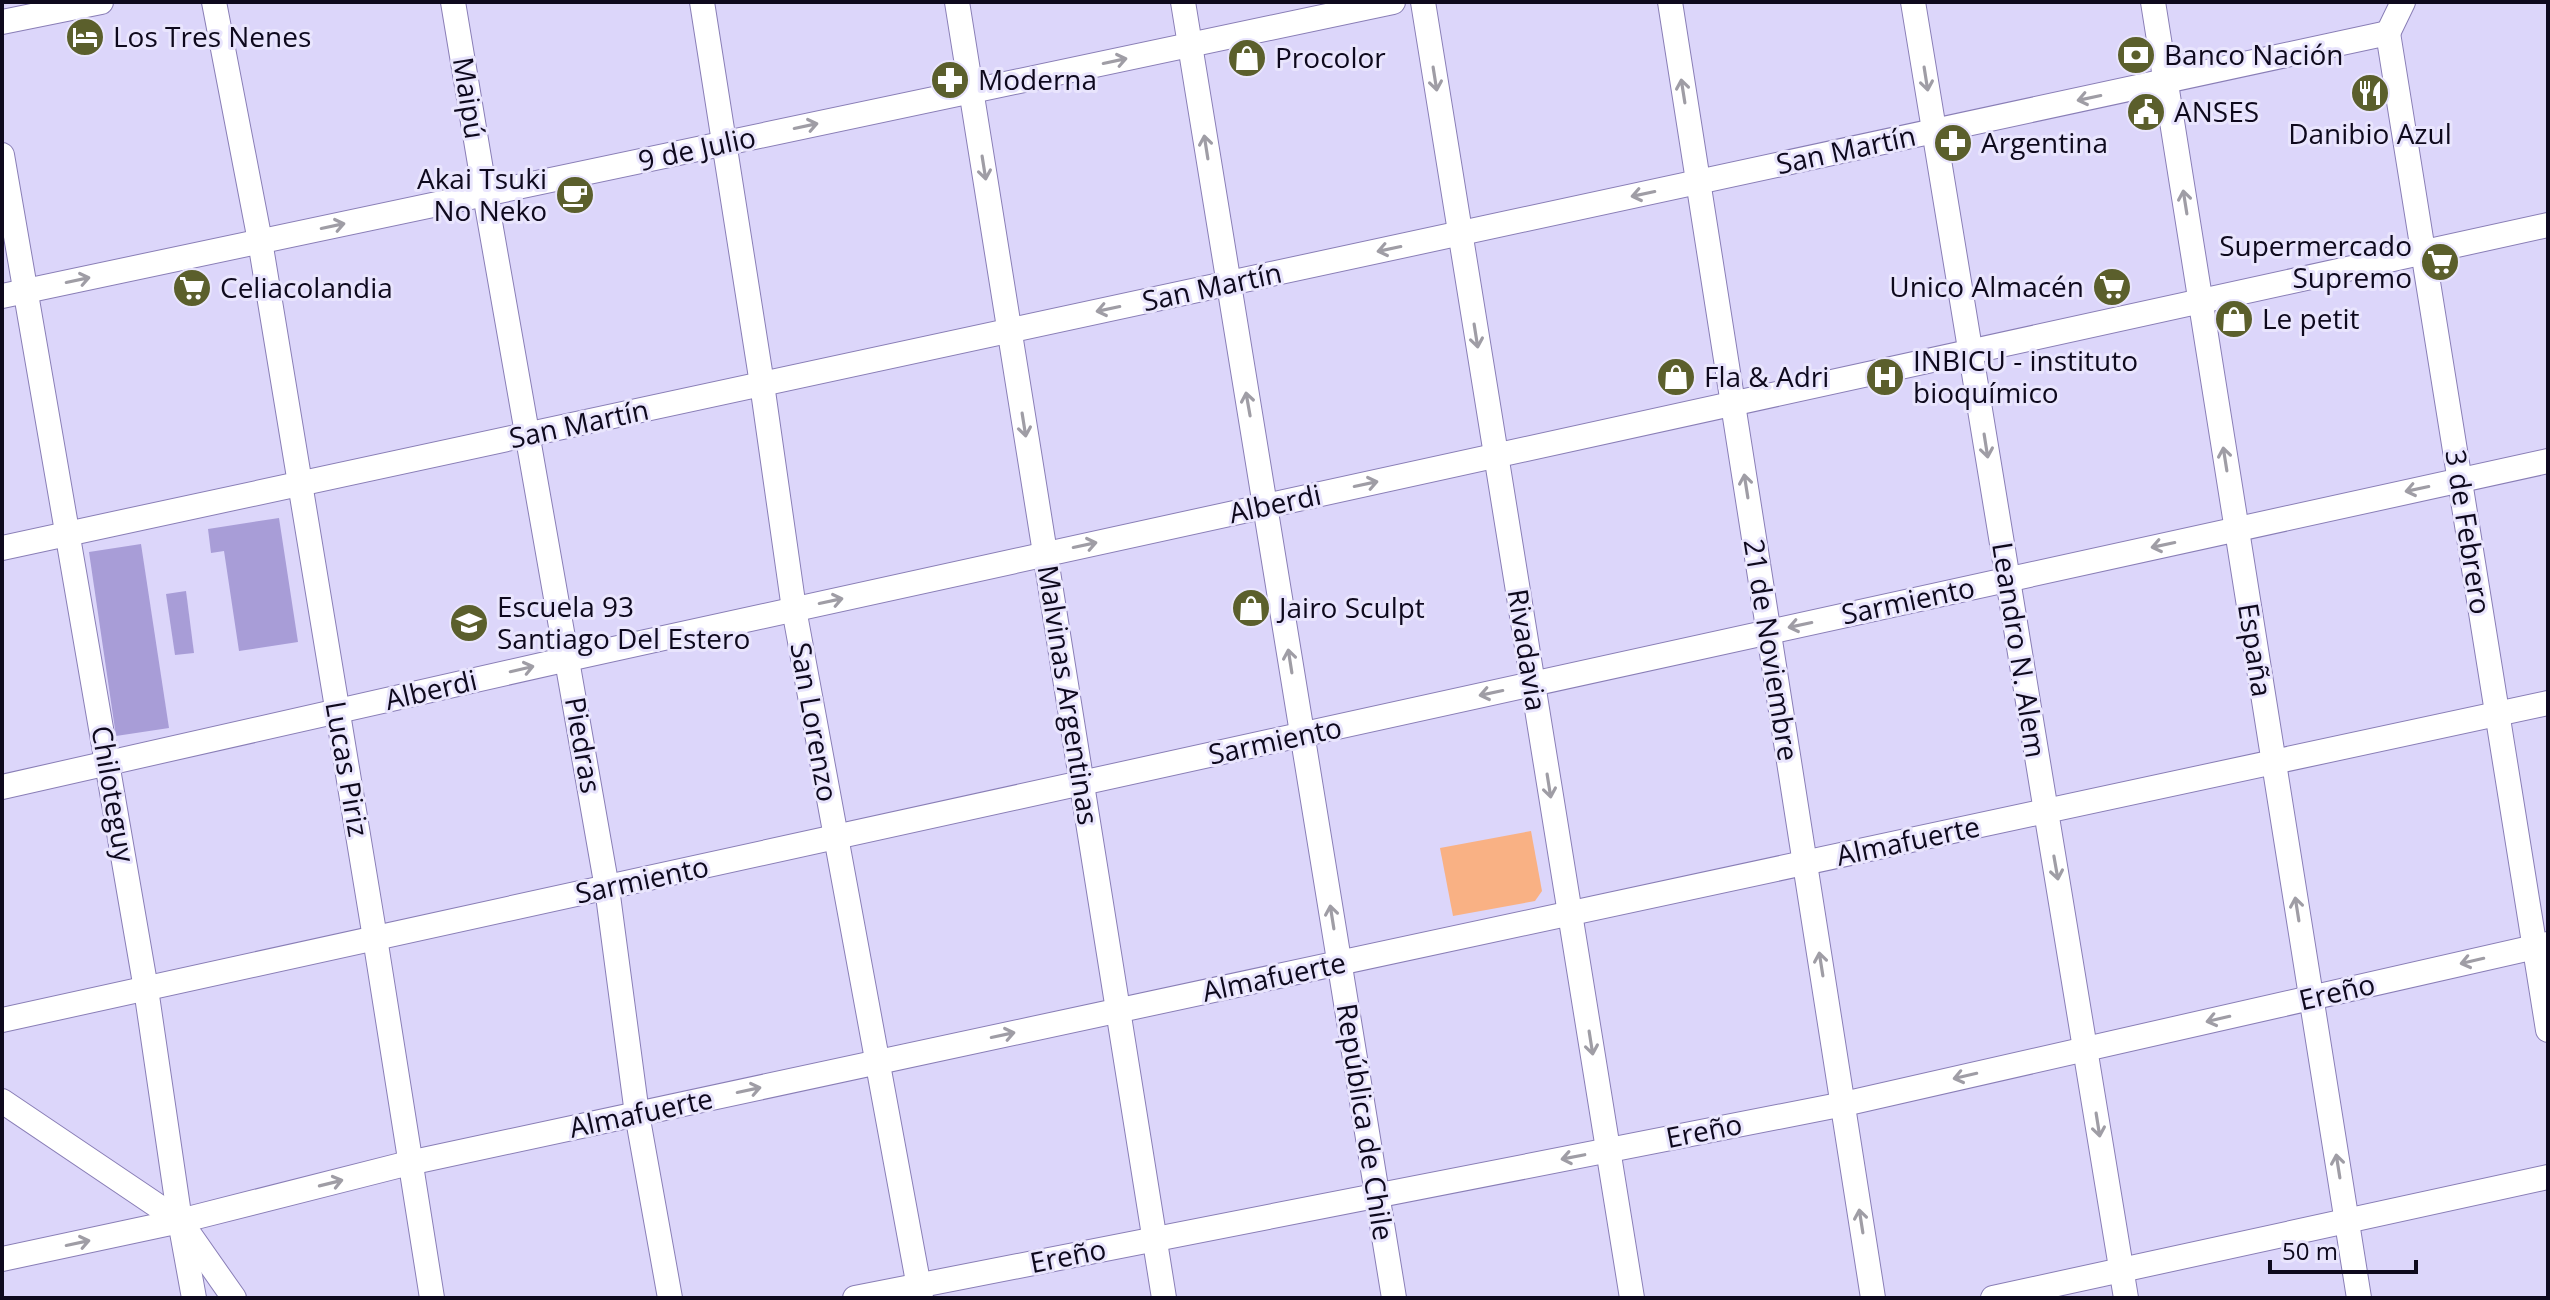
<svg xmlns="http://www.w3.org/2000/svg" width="2550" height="1300" font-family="'Open Sans',sans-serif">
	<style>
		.green { fill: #f9b184 }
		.building { fill: #a89dd7 }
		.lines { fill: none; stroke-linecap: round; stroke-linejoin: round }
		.minor-casing { stroke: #897eb6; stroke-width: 26 }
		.minor { stroke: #fff; stroke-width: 24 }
		.oneway { stroke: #9f9da5 }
		.labels { text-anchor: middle; stroke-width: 6; stroke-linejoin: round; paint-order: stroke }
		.poi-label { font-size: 28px; fill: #0e091d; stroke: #e9e5fd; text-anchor: start }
		.street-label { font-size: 28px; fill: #0e091d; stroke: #e9e5fd }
	</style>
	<rect width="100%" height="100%" fill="#dcd6fa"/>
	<polygon class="green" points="1531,831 1542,891 1535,901 1453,916 1440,848"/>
	<g class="building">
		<polygon points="279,518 298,642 239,651 224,551 211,553 208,529"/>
		<polygon points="141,544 169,728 116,736 89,552"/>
		<polygon points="186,591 194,653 175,655 166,594"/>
	</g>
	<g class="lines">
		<defs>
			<g id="minor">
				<polyline points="214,2 260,241 375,938 432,1298"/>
				<polyline points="453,2 485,194 607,888 637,1114 670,1298"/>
				<polyline points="702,2 762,384 794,609 921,1298"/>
				<polyline points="957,2 1164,1298"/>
				<polyline points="1183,2 1394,1298"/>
				<polyline points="1423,2 1632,1298"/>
				<polyline points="1670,2 1873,1298"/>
				<polyline points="1913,2 2126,1298"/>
				<polyline points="2153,2 2359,1298"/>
				<polyline points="2,22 101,2"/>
				<polyline points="2388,33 2548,1030"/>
				<polyline points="2388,33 2403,2"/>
				<polyline points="2,155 146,989 180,1221 194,1298"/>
				<polyline points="2,296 1393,2"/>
				<polyline points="2,548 2388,33"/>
				<polyline points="2,787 568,659 2548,225"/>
				<polyline points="2,1020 2548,461"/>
				<polyline points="2,1101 180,1221 234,1298"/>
				<polyline points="2,1259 180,1221 409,1163 2548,703"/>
				<polyline points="855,1298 1844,1104 2548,944"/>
				<polyline points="1993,1298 2548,1177"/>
			</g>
		</defs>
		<use href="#minor" class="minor-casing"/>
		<use href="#minor" class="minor"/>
	</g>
	<defs><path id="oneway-shaft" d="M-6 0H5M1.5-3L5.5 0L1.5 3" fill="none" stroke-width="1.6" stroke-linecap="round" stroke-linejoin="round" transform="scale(2)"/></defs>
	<g class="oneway">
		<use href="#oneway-shaft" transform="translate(1115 61) rotate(-12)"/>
		<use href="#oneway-shaft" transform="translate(1435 79) rotate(81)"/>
		<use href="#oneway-shaft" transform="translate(1926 79) rotate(81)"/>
		<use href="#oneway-shaft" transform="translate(1683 91) rotate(-99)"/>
		<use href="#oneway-shaft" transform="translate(2089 98) rotate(168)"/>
		<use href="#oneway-shaft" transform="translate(806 126) rotate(-12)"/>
		<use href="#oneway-shaft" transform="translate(1206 147) rotate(-99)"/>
		<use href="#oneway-shaft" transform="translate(984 168) rotate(81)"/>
		<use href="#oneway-shaft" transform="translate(1643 194) rotate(168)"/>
		<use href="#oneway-shaft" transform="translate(2185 202) rotate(-99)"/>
		<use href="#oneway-shaft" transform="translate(333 226) rotate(-12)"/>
		<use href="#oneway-shaft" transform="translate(1389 249) rotate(168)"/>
		<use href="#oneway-shaft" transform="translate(78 280) rotate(-12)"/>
		<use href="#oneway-shaft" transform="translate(1108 309) rotate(168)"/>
		<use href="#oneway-shaft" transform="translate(1476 336) rotate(81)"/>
		<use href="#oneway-shaft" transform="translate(1248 404) rotate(-100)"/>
		<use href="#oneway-shaft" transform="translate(1024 425) rotate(81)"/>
		<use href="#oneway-shaft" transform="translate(1986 446) rotate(81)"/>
		<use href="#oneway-shaft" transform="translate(2225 459) rotate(-99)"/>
		<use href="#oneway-shaft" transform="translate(1366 484) rotate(-12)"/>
		<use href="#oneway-shaft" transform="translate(1746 486) rotate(-99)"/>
		<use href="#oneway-shaft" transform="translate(2417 489) rotate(168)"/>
		<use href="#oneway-shaft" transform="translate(1085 545) rotate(-12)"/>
		<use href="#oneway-shaft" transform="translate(2163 545) rotate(168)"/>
		<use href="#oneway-shaft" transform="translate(831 601) rotate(-12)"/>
		<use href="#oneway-shaft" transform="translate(1800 625) rotate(168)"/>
		<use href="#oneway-shaft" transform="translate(1290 661) rotate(-99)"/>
		<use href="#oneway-shaft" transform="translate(522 669) rotate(-13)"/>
		<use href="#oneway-shaft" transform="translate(1491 693) rotate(168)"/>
		<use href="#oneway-shaft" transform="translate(1549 786) rotate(81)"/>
		<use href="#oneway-shaft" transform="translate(2056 868) rotate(80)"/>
		<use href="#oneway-shaft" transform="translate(2297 909) rotate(-99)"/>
		<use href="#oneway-shaft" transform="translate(1332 917) rotate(-99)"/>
		<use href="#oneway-shaft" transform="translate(2472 961) rotate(167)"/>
		<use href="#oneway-shaft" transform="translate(1821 964) rotate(-99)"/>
		<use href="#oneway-shaft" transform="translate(2218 1019) rotate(167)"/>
		<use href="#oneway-shaft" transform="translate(1003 1035) rotate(-12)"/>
		<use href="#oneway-shaft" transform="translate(1591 1043) rotate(81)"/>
		<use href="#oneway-shaft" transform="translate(1965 1076) rotate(167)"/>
		<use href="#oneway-shaft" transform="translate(749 1090) rotate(-12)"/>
		<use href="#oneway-shaft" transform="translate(2098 1125) rotate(81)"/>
		<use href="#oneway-shaft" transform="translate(1573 1157) rotate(169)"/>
		<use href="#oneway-shaft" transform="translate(2338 1166) rotate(-99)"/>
		<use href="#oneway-shaft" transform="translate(331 1183) rotate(-14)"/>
		<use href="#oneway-shaft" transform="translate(1861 1221) rotate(-99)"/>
		<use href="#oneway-shaft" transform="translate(78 1243) rotate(-12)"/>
	</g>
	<defs>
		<symbol id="hotel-disc" viewBox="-11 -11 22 22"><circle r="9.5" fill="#5b5f2c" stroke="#e9e5fd"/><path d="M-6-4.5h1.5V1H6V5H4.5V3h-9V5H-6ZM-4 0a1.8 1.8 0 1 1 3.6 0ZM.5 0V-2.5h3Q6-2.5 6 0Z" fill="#fff"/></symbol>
		<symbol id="bank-disc" viewBox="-11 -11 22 22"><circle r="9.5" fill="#5b5f2c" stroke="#e9e5fd"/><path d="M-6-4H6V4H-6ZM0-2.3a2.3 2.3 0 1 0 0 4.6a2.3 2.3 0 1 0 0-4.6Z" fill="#fff"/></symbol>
		<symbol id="shop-disc" viewBox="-11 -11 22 22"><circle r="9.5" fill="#5b5f2c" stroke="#e9e5fd"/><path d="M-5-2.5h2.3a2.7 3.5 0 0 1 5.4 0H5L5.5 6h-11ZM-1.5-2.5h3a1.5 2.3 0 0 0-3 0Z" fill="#fff"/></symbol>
		<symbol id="pharmacy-disc" viewBox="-11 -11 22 22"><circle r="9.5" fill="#5b5f2c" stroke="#e9e5fd"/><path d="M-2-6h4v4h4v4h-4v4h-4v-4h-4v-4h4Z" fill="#fff"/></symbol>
		<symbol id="restaurant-disc" viewBox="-11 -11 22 22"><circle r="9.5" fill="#5b5f2c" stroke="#e9e5fd"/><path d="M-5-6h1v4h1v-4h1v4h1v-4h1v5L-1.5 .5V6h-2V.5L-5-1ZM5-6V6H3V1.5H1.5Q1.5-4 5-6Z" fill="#fff"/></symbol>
		<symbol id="civic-disc" viewBox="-11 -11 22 22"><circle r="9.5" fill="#5b5f2c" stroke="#e9e5fd"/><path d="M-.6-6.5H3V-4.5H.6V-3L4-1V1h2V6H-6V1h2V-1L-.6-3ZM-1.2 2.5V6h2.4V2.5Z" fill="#fff"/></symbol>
		<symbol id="cafe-disc" viewBox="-11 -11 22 22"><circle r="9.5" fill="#5b5f2c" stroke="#e9e5fd"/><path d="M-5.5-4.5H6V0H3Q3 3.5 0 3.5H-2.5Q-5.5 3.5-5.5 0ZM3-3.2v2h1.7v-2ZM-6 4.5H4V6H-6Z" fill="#fff"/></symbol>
		<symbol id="supermarket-disc" viewBox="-11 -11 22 22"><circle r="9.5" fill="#5b5f2c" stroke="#e9e5fd"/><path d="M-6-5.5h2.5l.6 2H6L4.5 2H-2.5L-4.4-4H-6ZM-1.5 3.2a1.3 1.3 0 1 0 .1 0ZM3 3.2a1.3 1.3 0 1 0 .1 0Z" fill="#fff"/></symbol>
		<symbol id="hospital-disc" viewBox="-11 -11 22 22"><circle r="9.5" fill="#5b5f2c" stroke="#e9e5fd"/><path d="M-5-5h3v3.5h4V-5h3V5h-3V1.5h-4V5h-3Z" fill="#fff"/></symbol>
		<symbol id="school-disc" viewBox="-11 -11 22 22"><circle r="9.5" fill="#5b5f2c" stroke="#e9e5fd"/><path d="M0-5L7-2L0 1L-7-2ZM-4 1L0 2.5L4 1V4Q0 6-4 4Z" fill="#fff"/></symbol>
	</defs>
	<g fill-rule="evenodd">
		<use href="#hotel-disc" x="63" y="15" width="44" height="44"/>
		<use href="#bank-disc" x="2114" y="33" width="44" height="44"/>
		<use href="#shop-disc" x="1225" y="36" width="44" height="44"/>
		<use href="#pharmacy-disc" x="928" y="58" width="44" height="44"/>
		<use href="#restaurant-disc" x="2348" y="71" width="44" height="44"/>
		<use href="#civic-disc" x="2124" y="90" width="44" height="44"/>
		<use href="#pharmacy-disc" x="1931" y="121" width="44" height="44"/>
		<use href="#cafe-disc" x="553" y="173" width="44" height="44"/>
		<use href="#supermarket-disc" x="2418" y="240" width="44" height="44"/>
		<use href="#supermarket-disc" x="2090" y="265" width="44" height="44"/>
		<use href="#supermarket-disc" x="170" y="266" width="44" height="44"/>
		<use href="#shop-disc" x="2212" y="297" width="44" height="44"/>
		<use href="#shop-disc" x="1654" y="355" width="44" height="44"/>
		<use href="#hospital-disc" x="1863" y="355" width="44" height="44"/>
		<use href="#shop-disc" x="1229" y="586" width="44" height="44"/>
		<use href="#school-disc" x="447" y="601" width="44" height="44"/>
	</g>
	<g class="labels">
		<g class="poi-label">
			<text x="113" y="47">Los Tres Nenes</text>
			<text x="2164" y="65">Banco Nación</text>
			<text x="1275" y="68">Procolor</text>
			<text x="978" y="90">Moderna</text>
			<text x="2174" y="122">ANSES</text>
			<text x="2370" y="144" text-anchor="middle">Danibio Azul</text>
			<text x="1981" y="153">Argentina</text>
			<text x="547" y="189" text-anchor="end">Akai Tsuki<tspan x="547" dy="32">No Neko</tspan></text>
			<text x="2412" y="256" text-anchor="end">Supermercado<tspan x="2412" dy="32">Supremo</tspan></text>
			<text x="2084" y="297" text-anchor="end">Unico Almacén</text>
			<text x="220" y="298">Celiacolandia</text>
			<text x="2262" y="329">Le petit</text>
			<text x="1913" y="371">INBICU - instituto<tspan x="1913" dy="32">bioquímico</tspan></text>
			<text x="1704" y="387">Fla &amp; Adri</text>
			<text x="497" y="617">Escuela 93<tspan x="497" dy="32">Santiago Del Estero</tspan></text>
			<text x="1279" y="618">Jairo Sculpt</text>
		</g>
		<g class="street-label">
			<text transform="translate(469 98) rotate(81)" y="10">Maipú</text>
			<text transform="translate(697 149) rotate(-12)" y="10">9 de Julio</text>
			<text transform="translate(1846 150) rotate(-12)" y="10">San Martín</text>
			<text transform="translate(1212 287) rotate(-12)" y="10">San Martín</text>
			<text transform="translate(579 424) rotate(-12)" y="10">San Martín</text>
			<text transform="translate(1275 504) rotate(-12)" y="10">Alberdi</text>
			<text transform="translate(2468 532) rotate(81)" y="10">3 de Febrero</text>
			<text transform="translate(1908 601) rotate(-12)" y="10">Sarmiento</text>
			<text transform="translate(1527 650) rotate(81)" y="10">Rivadavia</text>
			<text transform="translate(1771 650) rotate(81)" y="10">21 de Noviembre</text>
			<text transform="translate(2019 650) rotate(81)" y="10">Leandro N. Alem</text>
			<text transform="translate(2255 650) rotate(81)" y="10">España</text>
			<text transform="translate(431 690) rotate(-13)" y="10">Alberdi</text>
			<text transform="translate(1068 695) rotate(81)" y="10">Malvinas Argentinas</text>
			<text transform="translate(814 722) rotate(80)" y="10">San Lorenzo</text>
			<text transform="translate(1275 741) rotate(-12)" y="10">Sarmiento</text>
			<text transform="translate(583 745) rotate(80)" y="10">Piedras</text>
			<text transform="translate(347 769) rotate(80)" y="10">Lucas Piriz</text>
			<text transform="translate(113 794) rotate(80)" y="10">Chiloteguy</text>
			<text transform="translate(1908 841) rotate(-12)" y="10">Almafuerte</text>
			<text transform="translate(642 880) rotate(-12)" y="10">Sarmiento</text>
			<text transform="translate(1274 977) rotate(-12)" y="10">Almafuerte</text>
			<text transform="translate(2337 992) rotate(-13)" y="10">Ereño</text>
			<text transform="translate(641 1113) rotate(-12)" y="10">Almafuerte</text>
			<text transform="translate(1365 1122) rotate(81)" y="10">República de Chile</text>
			<text transform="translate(1704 1131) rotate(-11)" y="10">Ereño</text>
			<text transform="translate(1068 1256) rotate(-11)" y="10">Ereño</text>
		</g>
	</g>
	<rect width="2550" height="1300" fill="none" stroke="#0e091d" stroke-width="8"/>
	<path d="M2270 1260v12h146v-12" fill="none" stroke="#0e091d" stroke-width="4"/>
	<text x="2282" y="1260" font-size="24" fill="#0e091d" stroke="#e9e5fd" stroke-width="6" paint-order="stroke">50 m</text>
</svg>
